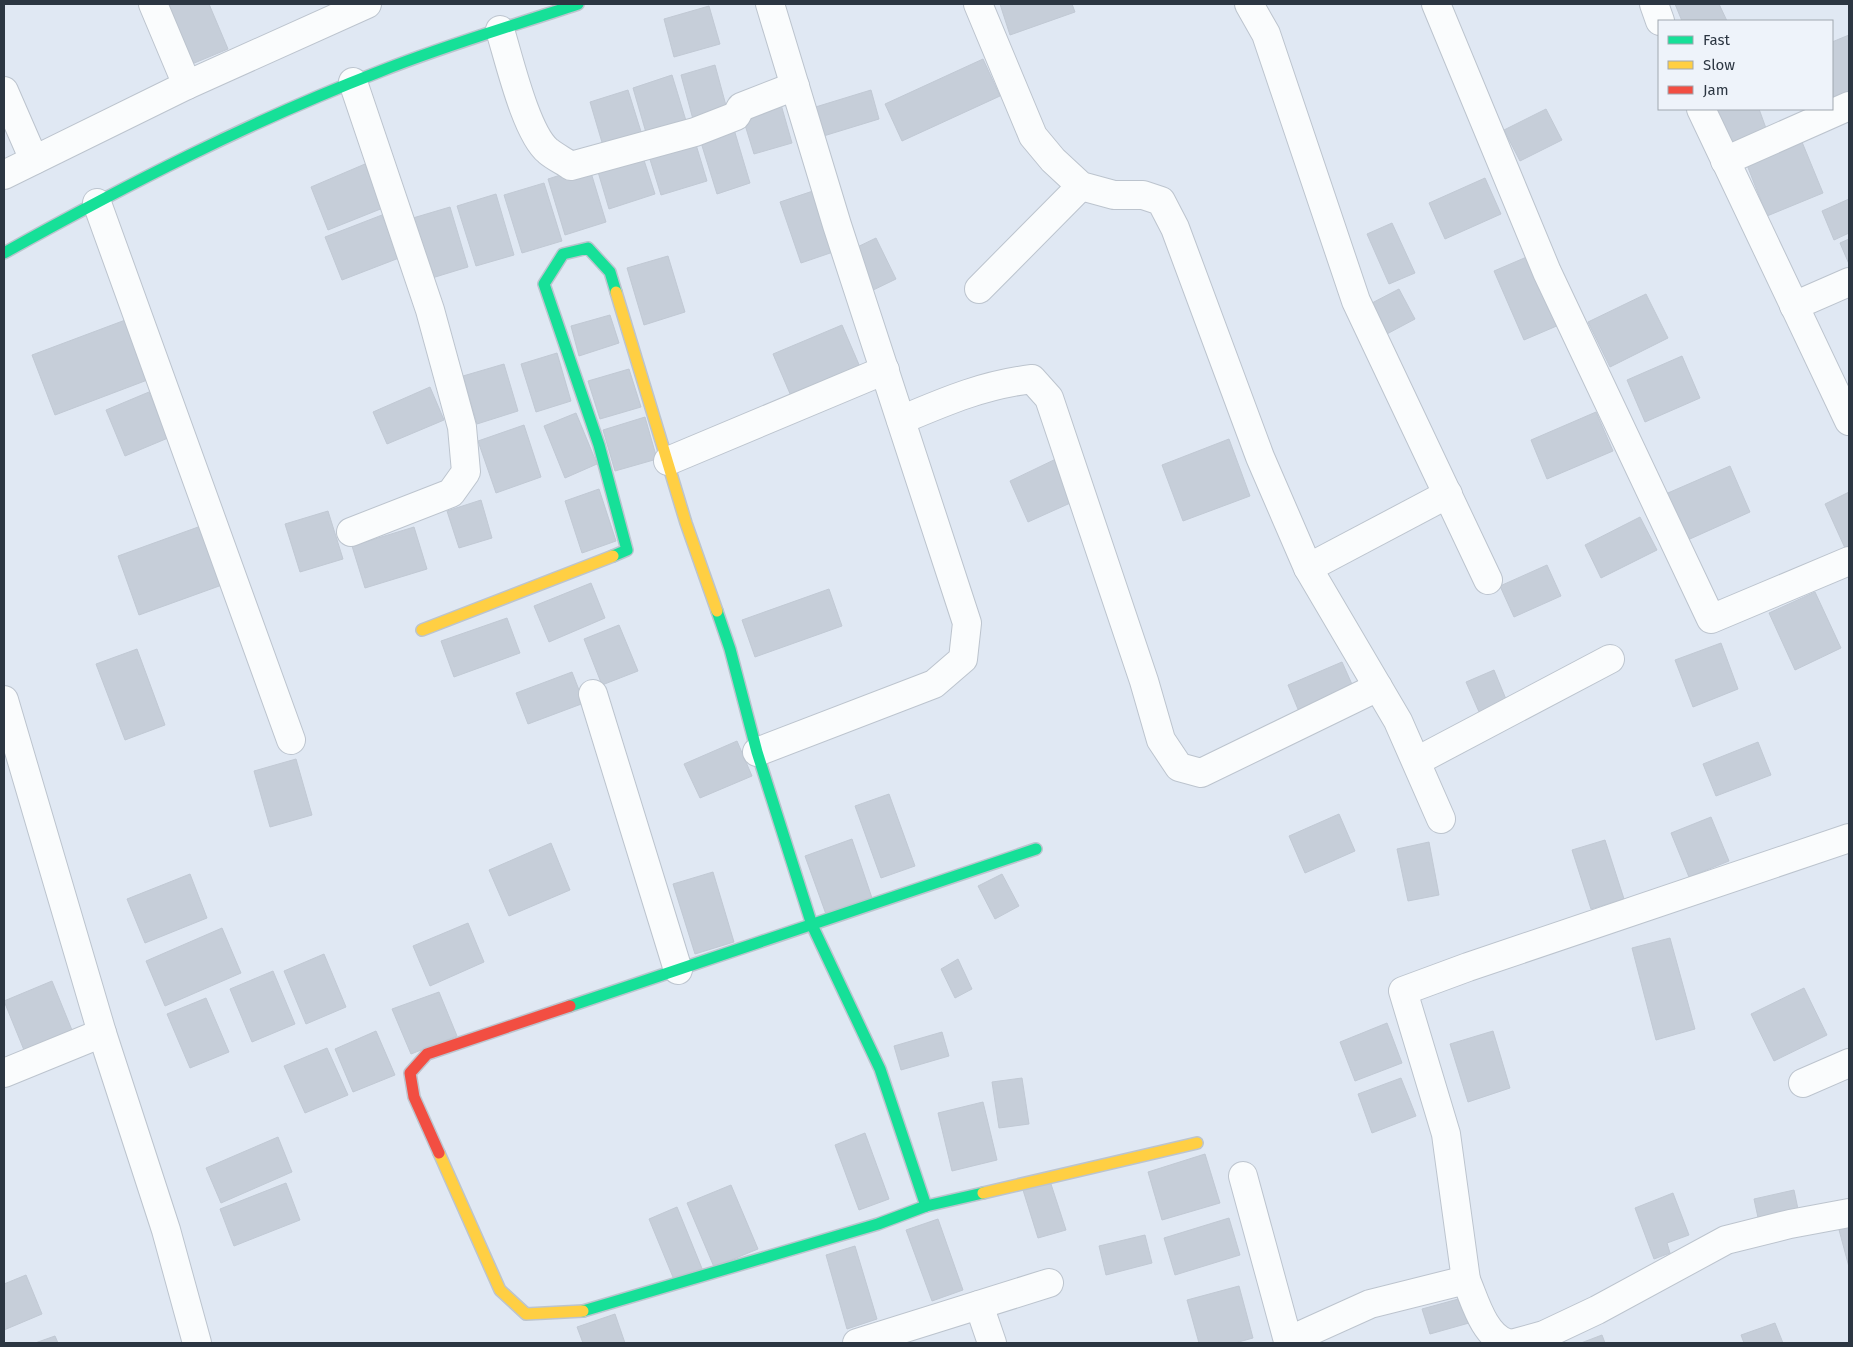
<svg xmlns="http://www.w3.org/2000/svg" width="1853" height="1347" font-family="'Fira Sans',sans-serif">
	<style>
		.building { fill: #c6ced9; stroke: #c1c9d4 }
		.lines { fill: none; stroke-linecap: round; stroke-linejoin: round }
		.street-casing { stroke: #bcc4ce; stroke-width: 30 }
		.fast-casing { stroke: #bcc4ce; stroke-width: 14 }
		.slow-casing { stroke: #bcc4ce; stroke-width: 14 }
		.jam-casing { stroke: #bcc4ce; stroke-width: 14 }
		.street { stroke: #fafcfd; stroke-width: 28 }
		.fast { stroke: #16e098; stroke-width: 11 }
		.slow { stroke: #ffcf43; stroke-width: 11 }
		.jam { stroke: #f24e42; stroke-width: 11 }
	</style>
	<rect width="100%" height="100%" fill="#e0e8f3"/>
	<g class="building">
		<polygon points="167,4 209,4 228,49 192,64"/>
		<polygon points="1000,4 1072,4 1075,12 1010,35"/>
		<polygon points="1675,4 1719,4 1727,21 1682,21"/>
		<polygon points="709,6 720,44 674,57 664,19"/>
		<polygon points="1849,35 1849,94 1833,101 1832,42"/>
		<polygon points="983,59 1000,96 902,141 885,104"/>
		<polygon points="715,65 728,113 694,123 681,75"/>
		<polygon points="672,75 687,124 647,136 633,88"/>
		<polygon points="628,90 643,138 604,149 590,102"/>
		<polygon points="871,90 879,119 817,138 809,109"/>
		<polygon points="780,101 792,143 754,154 741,112"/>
		<polygon points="1546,109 1562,140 1520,161 1504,130"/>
		<polygon points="1717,109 1759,109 1767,131 1731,145"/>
		<polygon points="733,126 750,183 717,194 699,136"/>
		<polygon points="694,138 707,181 661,195 648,153"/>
		<polygon points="1802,142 1823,193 1767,216 1747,165"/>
		<polygon points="641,151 655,194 609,209 596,165"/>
		<polygon points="365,164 383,208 328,230 311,187"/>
		<polygon points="589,166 606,222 565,235 548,179"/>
		<polygon points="1485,178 1501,214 1445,239 1429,203"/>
		<polygon points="544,183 562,241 522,253 504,195"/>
		<polygon points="819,189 839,250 801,263 780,202"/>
		<polygon points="496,194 514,255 476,266 457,206"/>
		<polygon points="1849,199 1849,233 1834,240 1822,211"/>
		<polygon points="450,207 468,267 432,278 413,218"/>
		<polygon points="382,215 399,258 342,280 325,237"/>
		<polygon points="1392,223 1415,273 1389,284 1367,234"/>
		<polygon points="876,238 896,279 867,293 847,252"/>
		<polygon points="1849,239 1849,264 1840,243"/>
		<polygon points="668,256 685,312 644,325 627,268"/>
		<polygon points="1529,256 1559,325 1524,340 1494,271"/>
		<polygon points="1399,289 1415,319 1385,335 1370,304"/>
		<polygon points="1646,294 1668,338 1610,367 1588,322"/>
		<polygon points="610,315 619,343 579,356 571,326"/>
		<polygon points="128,319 150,379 55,415 32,355"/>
		<polygon points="842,325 860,367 791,396 773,354"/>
		<polygon points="557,353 571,401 536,412 521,364"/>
		<polygon points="1682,356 1700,398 1645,422 1627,380"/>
		<polygon points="504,364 518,411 477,424 463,376"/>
		<polygon points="629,369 641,407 600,419 588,381"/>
		<polygon points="430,387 444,420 387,444 373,412"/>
		<polygon points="149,392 168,438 125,456 106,410"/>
		<polygon points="1596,412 1613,451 1547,479 1531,440"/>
		<polygon points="576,413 597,464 565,478 544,426"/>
		<polygon points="645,417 657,459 615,471 603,430"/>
		<polygon points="524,425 541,477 496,493 478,441"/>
		<polygon points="1229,439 1250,496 1183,521 1162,465"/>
		<polygon points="1058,458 1077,500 1028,522 1010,481"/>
		<polygon points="1730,466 1750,512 1681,543 1661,496"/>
		<polygon points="599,489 616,541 582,553 565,501"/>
		<polygon points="1849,492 1849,557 1825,504"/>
		<polygon points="481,500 492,538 459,548 447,511"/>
		<polygon points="328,511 343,559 300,572 285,524"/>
		<polygon points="1640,517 1657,550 1601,578 1585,545"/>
		<polygon points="201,526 222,585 139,615 118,556"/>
		<polygon points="414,527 427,569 365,588 352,546"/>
		<polygon points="1547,565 1561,596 1514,617 1500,586"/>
		<polygon points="591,583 605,618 549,642 534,606"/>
		<polygon points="829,589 842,626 755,657 742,620"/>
		<polygon points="1815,592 1841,648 1795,670 1769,613"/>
		<polygon points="507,618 520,653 454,677 441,641"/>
		<polygon points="619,625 638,671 602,685 584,639"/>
		<polygon points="1721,643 1738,689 1693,707 1675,660"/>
		<polygon points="137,649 165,725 125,740 96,664"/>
		<polygon points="1342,662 1355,691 1300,714 1288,685"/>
		<polygon points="1494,670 1510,709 1483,721 1466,682"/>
		<polygon points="572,672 584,703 528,724 516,693"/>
		<polygon points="737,741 752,776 700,798 684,764"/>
		<polygon points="1758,742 1771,775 1716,796 1703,764"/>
		<polygon points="296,759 312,815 270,827 254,771"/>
		<polygon points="889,794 915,866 881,878 855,806"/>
		<polygon points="1339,814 1355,851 1305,873 1289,836"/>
		<polygon points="1711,817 1729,861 1689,877 1671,833"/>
		<polygon points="852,839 873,901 827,917 805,856"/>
		<polygon points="1605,840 1624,899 1591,909 1572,850"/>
		<polygon points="1429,842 1439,895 1408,901 1397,849"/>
		<polygon points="551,843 570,890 509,916 489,870"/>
		<polygon points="713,872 734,942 695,954 673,884"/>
		<polygon points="190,874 207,918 145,943 127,899"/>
		<polygon points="1002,874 1019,906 995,919 978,886"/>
		<polygon points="468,923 484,962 430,986 413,946"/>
		<polygon points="222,928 241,973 165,1006 146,961"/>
		<polygon points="1670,938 1695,1029 1656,1040 1632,948"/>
		<polygon points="324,954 346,1007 306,1024 284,971"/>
		<polygon points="958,959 972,989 955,998 941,969"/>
		<polygon points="273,971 295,1024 252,1042 230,989"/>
		<polygon points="52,981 74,1035 26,1055 4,1001"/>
		<polygon points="1804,988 1827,1035 1774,1061 1751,1014"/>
		<polygon points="439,992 457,1036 411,1054 392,1009"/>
		<polygon points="206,998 229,1052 190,1068 167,1014"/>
		<polygon points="1387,1023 1402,1063 1355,1081 1340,1042"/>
		<polygon points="376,1031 395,1075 353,1092 335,1049"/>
		<polygon points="1493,1031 1510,1088 1468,1102 1450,1044"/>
		<polygon points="942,1032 949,1056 901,1070 894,1046"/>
		<polygon points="327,1048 348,1095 305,1113 284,1066"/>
		<polygon points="1022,1078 1029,1124 999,1128 992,1082"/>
		<polygon points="1401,1078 1416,1116 1372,1133 1358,1094"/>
		<polygon points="983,1102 997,1160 952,1171 938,1113"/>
		<polygon points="865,1133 889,1199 859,1210 835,1145"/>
		<polygon points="278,1137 292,1172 221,1203 206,1168"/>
		<polygon points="1205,1154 1220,1203 1162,1220 1148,1172"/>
		<polygon points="1050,1181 1066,1230 1038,1238 1023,1190"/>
		<polygon points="286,1183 300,1220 234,1246 220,1209"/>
		<polygon points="731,1185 758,1249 714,1267 687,1203"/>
		<polygon points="1794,1190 1799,1214 1759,1222 1754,1199"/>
		<polygon points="1673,1193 1689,1235 1667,1243 1670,1253 1654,1259 1635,1208"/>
		<polygon points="677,1207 703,1271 675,1282 649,1219"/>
		<polygon points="1229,1218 1240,1255 1175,1275 1164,1238"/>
		<polygon points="938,1219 963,1290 932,1301 906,1230"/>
		<polygon points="1849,1223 1849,1267 1838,1226"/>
		<polygon points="1145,1235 1152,1263 1106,1275 1099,1246"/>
		<polygon points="855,1246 877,1319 847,1329 826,1255"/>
		<polygon points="26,1275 42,1314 4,1330 4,1284"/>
		<polygon points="1239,1286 1253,1338 1235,1343 1199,1343 1187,1300"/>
		<polygon points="1462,1298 1469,1323 1430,1334 1422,1309"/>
		<polygon points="615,1314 625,1343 583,1343 577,1327"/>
		<polygon points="1775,1323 1783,1343 1744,1343 1741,1335"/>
		<polygon points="1602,1335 1605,1343 1581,1343"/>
		<polygon points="55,1336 58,1343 35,1343"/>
	</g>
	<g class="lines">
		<defs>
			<g id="street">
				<polyline points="153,4 187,85 367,4"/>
				<polyline points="978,4 1033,136 1053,160 1081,186 1114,195 1143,195 1161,201 1175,228 1260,457 1308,568 1398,721 1441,819"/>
				<polyline points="1249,4 1266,34 1356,301 1488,580"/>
				<polyline points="1436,4 1547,272 1711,619 1849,561"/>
				<polyline points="1654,4 1660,21"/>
				<path d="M500 30C509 59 526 133 548 151 555 157 564 161 571 166L695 132 736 116 741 107 795 86"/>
				<polyline points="4,91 34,160"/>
				<polyline points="1701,109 1849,421"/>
				<polyline points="1725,161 1849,106"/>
				<polyline points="4,175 187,85"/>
				<polyline points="97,203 291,740"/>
				<polyline points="979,289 1081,186"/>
				<polyline points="1794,306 1849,282"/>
				<path d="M901 420C946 401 983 385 1032 379L1049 398 1144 681 1161 740 1179 767 1201 773 1378 687"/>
				<polyline points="668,461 885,370"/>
				<polyline points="351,532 451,493 466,472 462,427 430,310 353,82"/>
				<polyline points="1308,568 1448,494"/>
				<polyline points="593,694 678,970"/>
				<polyline points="4,700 102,1033 166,1230 197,1343"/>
				<polyline points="757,752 934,684 963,659 967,623 837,225 770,4"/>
				<polyline points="1417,761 1610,659"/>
				<polyline points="4,1073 102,1033"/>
				<polyline points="1803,1083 1849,1063"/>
				<polyline points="1243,1176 1288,1341"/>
				<path d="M1466 1280C1475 1301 1484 1336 1507 1343"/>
				<polyline points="979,1305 992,1343"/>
				<polyline points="857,1343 1049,1283"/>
				<polyline points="1289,1343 1288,1341 1370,1304 1466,1280 1446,1134 1403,991 1468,967 1849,838"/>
				<polyline points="1515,1343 1544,1335 1597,1310 1726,1240 1790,1224 1849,1213"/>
			</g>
			<g id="fast">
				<path d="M4 253C126 185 251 121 381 71 446 45 512 26 578 4"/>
				<polyline points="613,556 627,550 599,445 544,284 563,254 588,248 610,272 616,292"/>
				<polyline points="717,611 730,649 757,752 812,925 880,1069 926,1206"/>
				<polyline points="570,1006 1036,849"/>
				<polyline points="583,1311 878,1224 926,1206 983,1193"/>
			</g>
			<g id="slow">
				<polyline points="616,292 686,523 717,611"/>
				<polyline points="422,630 613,556"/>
				<polyline points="439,1153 500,1290 526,1314 583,1311"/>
				<polyline points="983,1193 1197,1143"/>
			</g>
			<polyline id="jam" points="439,1153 414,1097 410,1073 427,1054 570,1006"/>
		</defs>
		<use href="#street" class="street-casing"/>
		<use href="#fast" class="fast-casing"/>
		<use href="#slow" class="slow-casing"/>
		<use href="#jam" class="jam-casing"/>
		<use href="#street" class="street"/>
		<use href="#fast" class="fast"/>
		<use href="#slow" class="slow"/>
		<use href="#jam" class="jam"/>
	</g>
	<rect width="1853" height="1347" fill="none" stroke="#2c3642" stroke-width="10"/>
	<rect x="1658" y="20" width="175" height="90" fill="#eef3fa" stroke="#a0a7b0"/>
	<rect x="1668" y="36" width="25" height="8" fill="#16e098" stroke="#a0a7b0"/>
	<text x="1703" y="45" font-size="15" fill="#2c3642">Fast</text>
	<rect x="1668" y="61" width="25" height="8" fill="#ffcf43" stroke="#a0a7b0"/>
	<text x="1703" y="70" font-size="15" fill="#2c3642">Slow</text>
	<rect x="1668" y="86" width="25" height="8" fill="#f24e42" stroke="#a0a7b0"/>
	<text x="1703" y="95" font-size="15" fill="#2c3642">Jam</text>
</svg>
